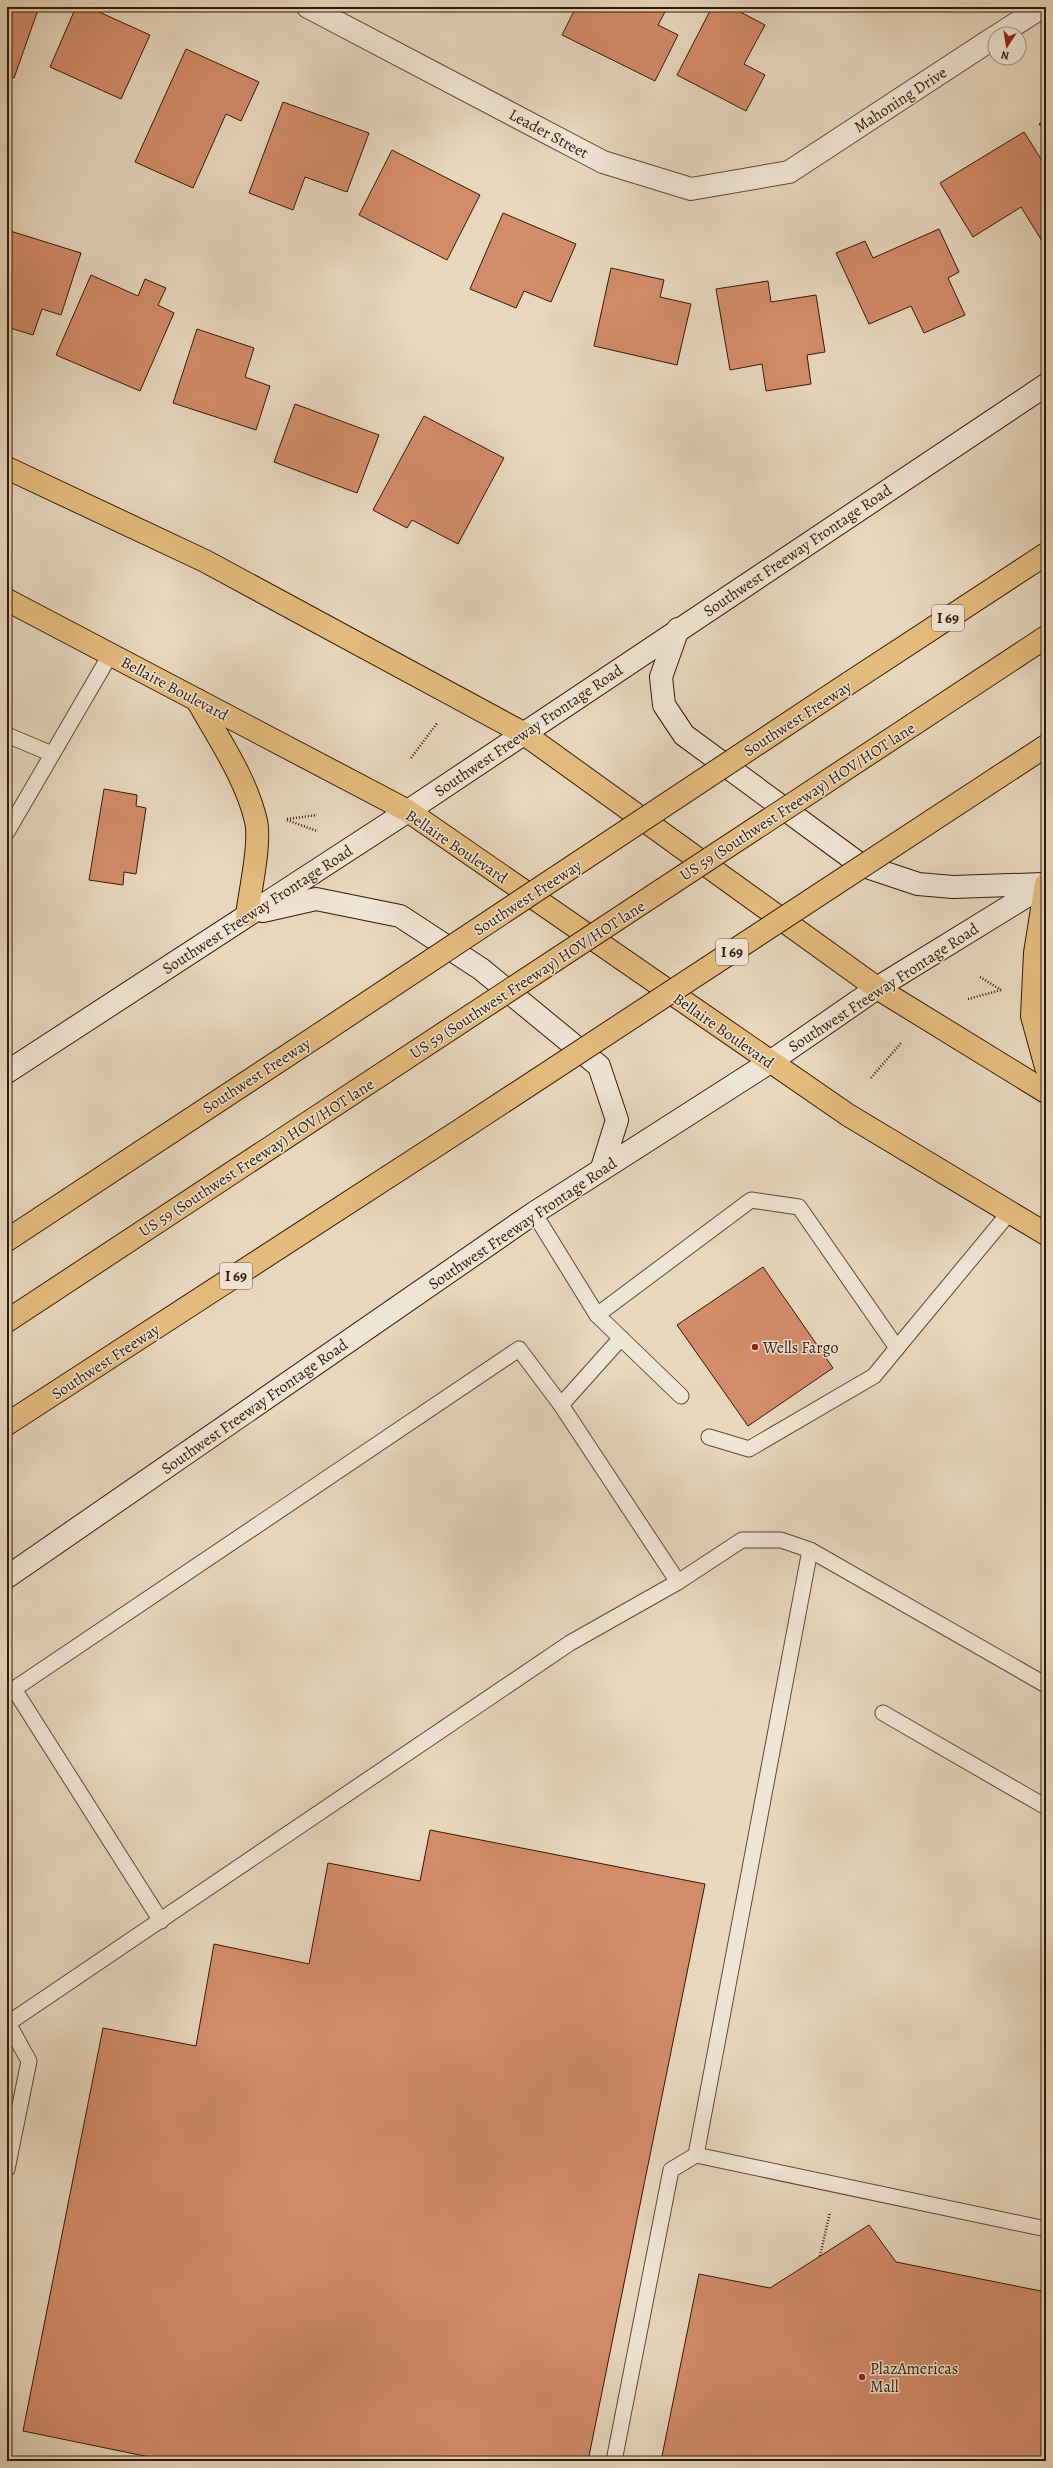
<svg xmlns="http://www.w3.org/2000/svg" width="1053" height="2468" font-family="Alegreya,serif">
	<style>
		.building { fill: #d28c6a; stroke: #341903 }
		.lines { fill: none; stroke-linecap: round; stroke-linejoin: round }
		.service-casing { stroke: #614832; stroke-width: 17 }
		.minor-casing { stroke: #614832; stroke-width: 24 }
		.secondary-casing { stroke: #341903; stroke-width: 24 }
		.primary-casing { stroke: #341903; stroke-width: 24 }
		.motorway-casing { stroke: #341903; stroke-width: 24 }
		.path { stroke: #341903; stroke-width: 2.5; stroke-dasharray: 1 2; stroke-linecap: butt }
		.service { stroke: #efe5d4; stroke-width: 15 }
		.minor { stroke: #efe5d4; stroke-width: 22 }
		.secondary { stroke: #efe5d4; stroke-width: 22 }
		.primary { stroke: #e4bc7e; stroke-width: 22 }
		.motorway { stroke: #e4bc7e; stroke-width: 22 }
		.motorway-bridge-casing { stroke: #341903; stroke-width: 24; stroke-linecap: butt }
		.motorway-bridge { stroke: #e4bc7e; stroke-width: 22 }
		.poi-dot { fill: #8f2418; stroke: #efe5d4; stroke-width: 1.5 }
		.labels { text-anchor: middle; stroke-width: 3; stroke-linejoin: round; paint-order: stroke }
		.shield { fill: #efe5d4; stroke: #6c5642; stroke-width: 1 }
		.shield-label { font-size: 15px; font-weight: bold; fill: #341903 }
		.street-label { font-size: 16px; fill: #341903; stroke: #efe5d4 }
		.poi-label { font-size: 16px; fill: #341903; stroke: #efe5d4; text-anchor: start }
	</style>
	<rect width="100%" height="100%" fill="#e7d7bd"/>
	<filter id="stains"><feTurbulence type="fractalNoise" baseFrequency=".005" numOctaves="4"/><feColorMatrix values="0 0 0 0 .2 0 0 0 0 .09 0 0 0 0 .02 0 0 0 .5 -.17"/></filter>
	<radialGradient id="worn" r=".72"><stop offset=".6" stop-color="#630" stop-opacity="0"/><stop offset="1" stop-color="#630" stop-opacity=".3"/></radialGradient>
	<g class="building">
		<polygon points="7,7 39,7 14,78 7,75"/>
		<polygon points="76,7 88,7 150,35 121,99 50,67"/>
		<polygon points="576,7 660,7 666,10 658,25 678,35 655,81 562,35"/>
		<polygon points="712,7 731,7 765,25 744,64 765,75 746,111 677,75"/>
		<polygon points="186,49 259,82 241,121 226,114 193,188 135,162"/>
		<polygon points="283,102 369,133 347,192 305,177 293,210 249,193"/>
		<polygon points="1046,119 1046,133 1039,124"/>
		<polygon points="1024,132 1046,167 1046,238 1042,241 1021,207 973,237 940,183"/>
		<polygon points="392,150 480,195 447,260 359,215"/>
		<polygon points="503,213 576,244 551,302 524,291 516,308 470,289"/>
		<polygon points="939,229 959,272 948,278 965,315 924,333 911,306 869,324 836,253 865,241 873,258"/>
		<polygon points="7,230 81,253 61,315 42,309 33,335 7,327"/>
		<polygon points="611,268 664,280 660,297 691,304 677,365 594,346"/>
		<polygon points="91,275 138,296 145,279 166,288 158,305 174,313 140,391 56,355"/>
		<polygon points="768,281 771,302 816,295 825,352 807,355 811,384 766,391 762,364 730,370 716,289"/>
		<polygon points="197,329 254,348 245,377 270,386 256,430 173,403"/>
		<polygon points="295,404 379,435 357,493 274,462"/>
		<polygon points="424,416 504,458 458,544 412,520 407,528 373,510"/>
		<polygon points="104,789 137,795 136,806 146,808 136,874 124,872 123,885 89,880"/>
		<polygon points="763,1267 833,1368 748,1426 677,1325"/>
		<polygon points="430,1830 705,1884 588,2461 169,2461 23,2431 103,2028 196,2046 214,1944 309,1964 328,1863 420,1881"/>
		<polygon points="869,2225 896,2262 1046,2292 1046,2461 661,2461 699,2274 770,2288"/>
	</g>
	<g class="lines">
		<defs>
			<g id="service">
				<polyline points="7,735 52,754"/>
				<polyline points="7,832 110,655"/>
				<polyline points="534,1213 597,1315 681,1396"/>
				<polyline points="597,1315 751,1200 799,1207 897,1348 1009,1213"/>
				<polyline points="561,1405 621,1338"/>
				<polyline points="709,1437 749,1449 874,1376 897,1348"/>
				<polyline points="883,1713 1046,1807"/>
				<polyline points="161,1921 14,1689 519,1349 561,1405 678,1582"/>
				<polyline points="7,2024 570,1643 678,1582 742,1540 781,1540 810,1550 1046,1685"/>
				<polyline points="696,2155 1046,2229"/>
				<polyline points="7,2169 29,2061 8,2023"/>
				<polyline points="614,2461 671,2170 696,2155 810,1550"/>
			</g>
			<g id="minor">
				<polyline points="308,7 603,162 691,189 789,172 995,37"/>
				<polyline points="1000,34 1042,7"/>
			</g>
			<g id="secondary">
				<polyline points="678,629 661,677 664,705 684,735 861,865 918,884 953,887 1044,884"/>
				<polyline points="263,911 316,899 400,916 481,969 599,1066 617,1120 602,1168"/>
				<polyline points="7,1072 408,811 1046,385"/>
				<polyline points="7,1577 534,1213 770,1062 877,988 1046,884"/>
			</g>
			<g id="primary">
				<polyline points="7,468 205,561 523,733 877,988 1046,1092"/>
				<polyline points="7,600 408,811 848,1115 1046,1234"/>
				<path d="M197 700C218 738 246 778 256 821 261 843 250 891 247 915"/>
				<polyline points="1046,884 1035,953 1032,1016 1046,1067"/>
			</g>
			<g id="motorway">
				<polyline points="849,683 1046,554"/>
				<polyline points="914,724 1046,637"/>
				<polyline points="1000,776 1046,746"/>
				<polyline points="7,1240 320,1034"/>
				<polyline points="7,1321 385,1072"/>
				<polyline points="7,1424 465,1127"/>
			</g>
		</defs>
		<use href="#service" class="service-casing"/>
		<use href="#minor" class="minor-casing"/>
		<use href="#secondary" class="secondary-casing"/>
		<use href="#primary" class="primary-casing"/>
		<use href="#motorway" class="motorway-casing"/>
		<g class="path">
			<polyline points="411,758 438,722"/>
			<polyline points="287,819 317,815"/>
			<polyline points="287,820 317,831"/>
			<polyline points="980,977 1001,990"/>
			<polyline points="968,999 1001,990"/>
			<polyline points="871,1078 901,1043"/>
			<polyline points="820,2256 830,2212"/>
		</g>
		<use href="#service" class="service"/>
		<use href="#minor" class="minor"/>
		<use href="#secondary" class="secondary"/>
		<use href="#primary" class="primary"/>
		<use href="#motorway" class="motorway"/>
		<defs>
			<g id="motorway-bridge">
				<polyline points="320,1034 849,683"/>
				<polyline points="385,1072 914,724"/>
				<polyline points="465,1127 1000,776"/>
			</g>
		</defs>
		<use href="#motorway-bridge" class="motorway-bridge-casing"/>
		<use href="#motorway-bridge" class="motorway-bridge"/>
	</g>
	<g class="poi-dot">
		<circle cx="755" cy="1347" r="4"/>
		<circle cx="862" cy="2377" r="4"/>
	</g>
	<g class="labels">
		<g class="shield">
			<rect x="932" y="605" width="32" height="26" rx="3"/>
			<rect x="716" y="939" width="32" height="26" rx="3"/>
			<rect x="220" y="1263" width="32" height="26" rx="3"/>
		</g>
		<g class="shield-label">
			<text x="948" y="623">I 69</text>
			<text x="732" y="957">I 69</text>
			<text x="236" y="1281">I 69</text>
		</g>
		<g class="street-label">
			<text transform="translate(900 99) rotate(-33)" y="6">Mahoning Drive</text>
			<text transform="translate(549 133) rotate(28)" y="6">Leader Street</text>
			<text transform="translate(797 550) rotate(-34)" y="6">Southwest Freeway Frontage Road</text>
			<text transform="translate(175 688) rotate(28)" y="6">Bellaire Boulevard</text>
			<text transform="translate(797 718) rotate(-33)" y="6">Southwest Freeway</text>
			<text transform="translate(528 730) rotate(-34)" y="6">Southwest Freeway Frontage Road</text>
			<text transform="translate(797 801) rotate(-33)" y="6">US 59 (Southwest Freeway) HOV/HOT lane</text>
			<text transform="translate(457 846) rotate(34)" y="6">Bellaire Boulevard</text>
			<text transform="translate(527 897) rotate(-33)" y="6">Southwest Freeway</text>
			<text transform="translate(257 909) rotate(-33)" y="6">Southwest Freeway Frontage Road</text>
			<text transform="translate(527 979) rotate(-33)" y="6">US 59 (Southwest Freeway) HOV/HOT lane</text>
			<text transform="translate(883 987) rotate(-33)" y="6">Southwest Freeway Frontage Road</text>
			<text transform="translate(724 1030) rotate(35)" y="6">Bellaire Boulevard</text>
			<text transform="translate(256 1075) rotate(-33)" y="6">Southwest Freeway</text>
			<text transform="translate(256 1157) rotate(-33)" y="6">US 59 (Southwest Freeway) HOV/HOT lane</text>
			<text transform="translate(522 1223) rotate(-34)" y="6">Southwest Freeway Frontage Road</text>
			<text transform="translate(105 1361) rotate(-33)" y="6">Southwest Freeway</text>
			<text transform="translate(254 1406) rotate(-35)" y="6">Southwest Freeway Frontage Road</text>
		</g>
		<g class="poi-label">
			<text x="763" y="1353">Wells Fargo</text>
			<text x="870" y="2374">PlazAmericas<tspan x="870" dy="18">Mall</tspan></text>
		</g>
	</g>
	<rect width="1053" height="2468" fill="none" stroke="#e7d7bd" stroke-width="24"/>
	<rect x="8" y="8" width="1037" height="2452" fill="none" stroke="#341903" stroke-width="2"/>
	<rect x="12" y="12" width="1029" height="2444" fill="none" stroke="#341903"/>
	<g transform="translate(1007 46) rotate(192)"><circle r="19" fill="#efe5d4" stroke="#a49380"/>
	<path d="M0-3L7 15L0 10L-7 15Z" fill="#8f2418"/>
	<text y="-6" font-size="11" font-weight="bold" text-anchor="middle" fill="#341903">N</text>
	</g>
	<rect width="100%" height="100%" filter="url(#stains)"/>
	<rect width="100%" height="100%" fill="url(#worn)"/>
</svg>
